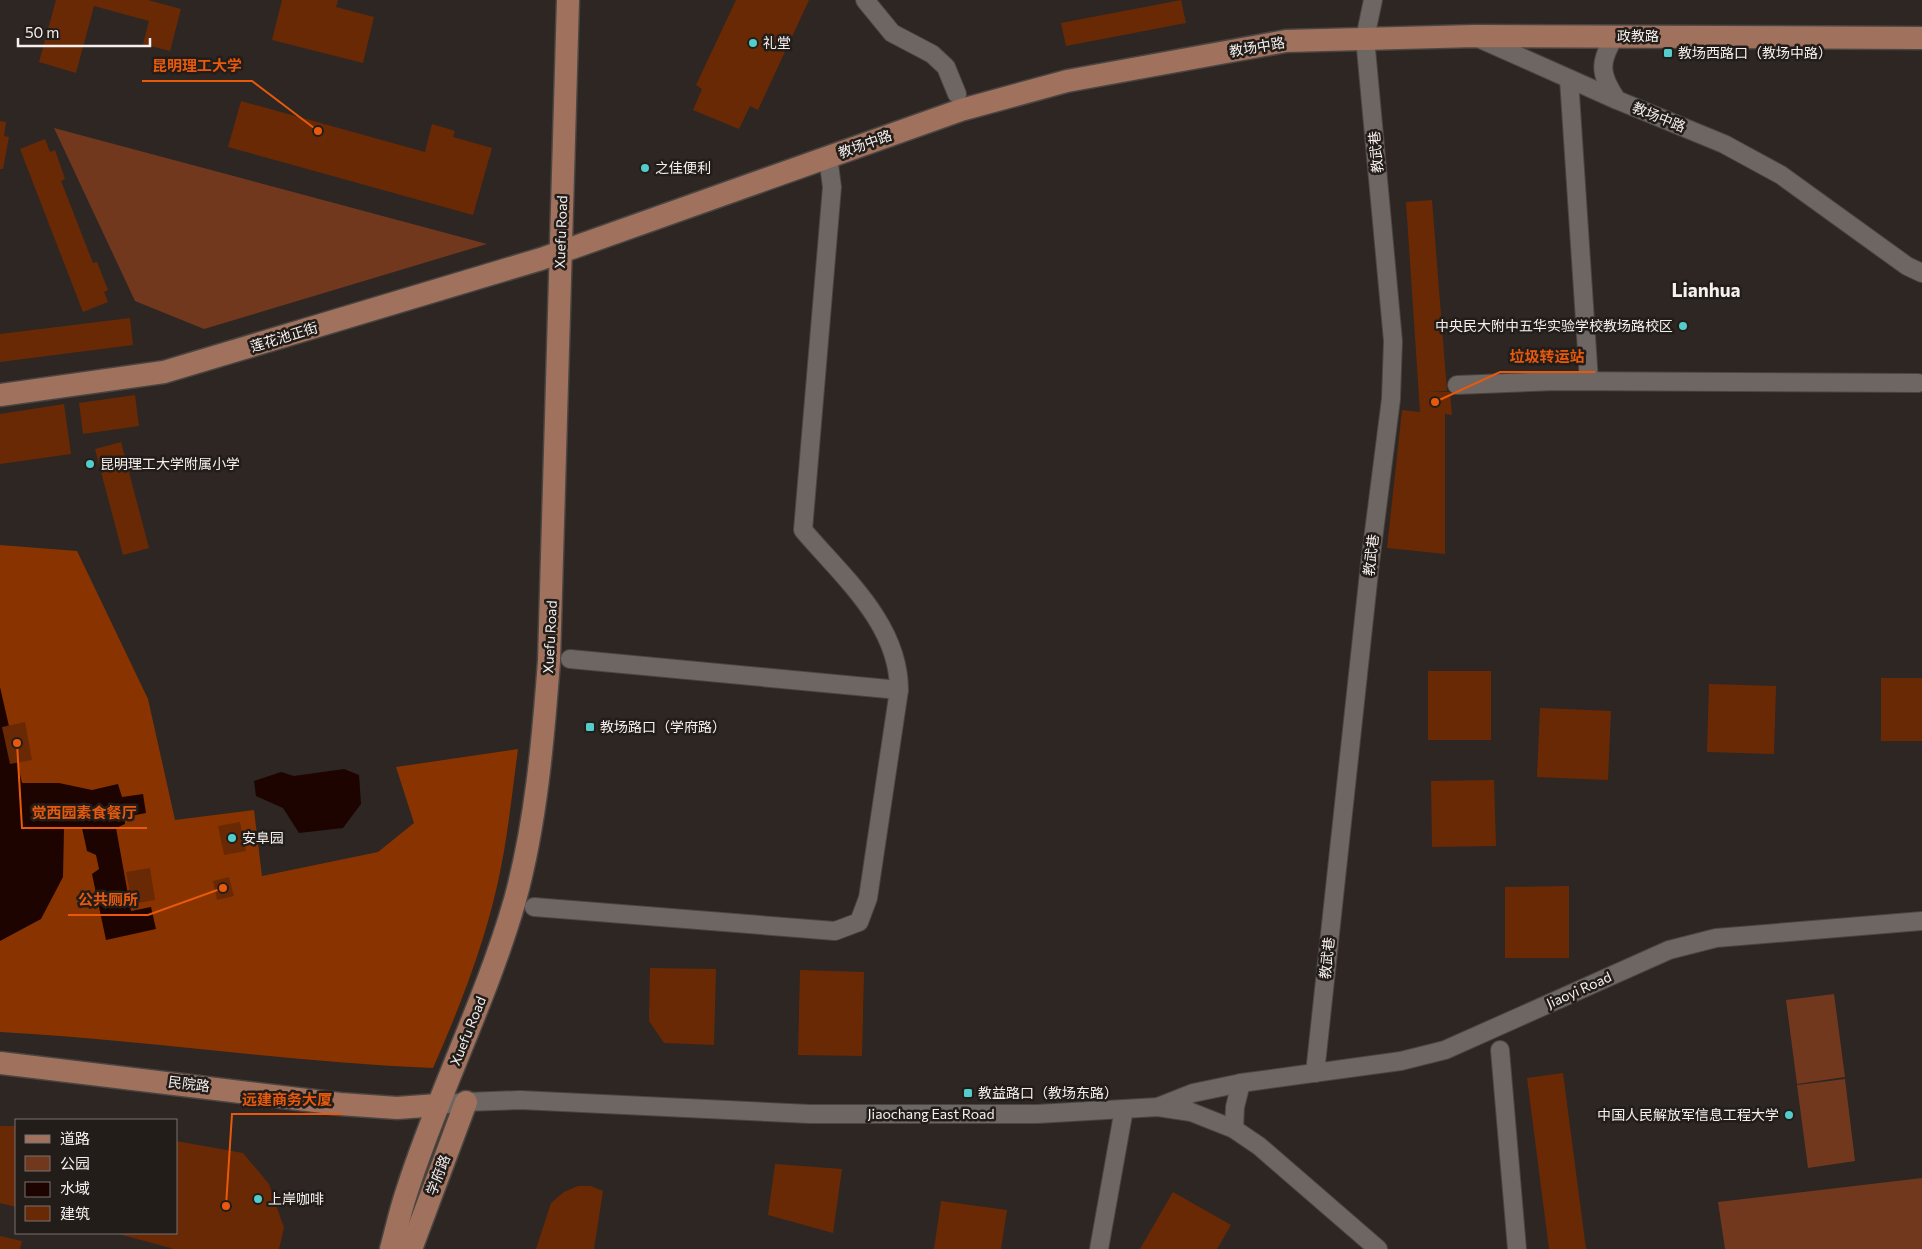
<svg xmlns="http://www.w3.org/2000/svg" width="1922" height="1249" font-family="Commissioner,'Noto Sans SC',sans-serif">
	<style>
		.green { fill: #72381e }
		.forest { fill: #893400 }
		.water { fill: #1d0400 }
		.building { fill: #6a2905 }
		.lines { fill: none; stroke-linecap: round; stroke-linejoin: round }
		.minor-casing { stroke: #4b4542; stroke-width: 20 }
		.major-casing { stroke: #4b4542; stroke-width: 25 }
		.minor { stroke: #6e6662; stroke-width: 18 }
		.major { stroke: #a0725e; stroke-width: 22 }
		.poi-dot { fill: #52cdcc; stroke: #231d1a; stroke-width: 2 }
		.labels { text-anchor: middle; stroke-width: 5; stroke-linejoin: round; paint-order: stroke }
		.street-label { font-size: 14px; fill: #f5f0ee; stroke: #231d1a }
		.poi-label { font-size: 14px; fill: #f5f0ee; stroke: #231d1a; text-anchor: start }
		.district-label { font-size: 19px; font-weight: bold; fill: #f5f0ee; stroke: #231d1a }
		.leader { fill: none; stroke: #e8590c; stroke-width: 2 }
		.callout-dot { fill: #e8590c; stroke: #231d1a; stroke-width: 2 }
		.callout-label { font-size: 15px; text-anchor: middle; font-weight: bold; fill: #e8590c; stroke: #231d1a; stroke-width: 5; stroke-linejoin: round; paint-order: stroke }
	</style>
	<rect width="100%" height="100%" fill="#2d2623"/>
	<g class="green">
		<polygon points="54,128 487,244 204,329 135,301"/>
		<polygon points="1834,994 1845,1077 1797,1084 1786,1000"/>
		<polygon points="1845,1079 1855,1161 1808,1168 1797,1085"/>
		<polygon points="1922,1178 1922,1249 1725,1249 1718,1202"/>
	</g>
	<path class="forest" d="M0 545 77 551 148 699 175 820 254 810 262 876 378 852 414 823 396 767 518 749C513 786 509 825 502 862 489 933 462 1002 433 1068 288 1062 145 1040 0 1032Z"/>
	<g class="water">
		<polygon points="0,687 22,783 59,783 92,790 118,784 122,797 143,794 146,813 125,817 125,824 116,828 131,911 151,907 156,929 106,940 92,874 99,869 96,855 87,851 82,828 64,829 63,877 41,919 0,941"/>
		<polygon points="344,769 359,775 361,804 343,828 299,833 283,808 256,796 254,781 281,772 294,776"/>
	</g>
	<g class="building">
		<polygon points="56,0 148,0 181,9 170,51 143,44 149,21 94,6 76,73 39,62"/>
		<polygon points="282,0 338,0 336,7 374,17 363,63 272,40"/>
		<polygon points="736,0 809,0 758,110 750,106 739,129 693,110 702,89 696,85"/>
		<polygon points="1181,0 1186,23 1066,46 1061,23"/>
		<polygon points="241,101 425,152 432,124 455,131 453,137 492,148 473,215 228,147"/>
		<polygon points="0,121 6,122 4,136 9,137 3,169 0,169"/>
		<polygon points="45,139 50,152 55,150 65,179 61,181 93,263 97,262 108,290 104,292 108,302 83,312 20,149"/>
		<polygon points="1432,200 1447,391 1427,392 1450,392 1452,415 1445,414 1445,554 1387,548 1402,410 1420,412 1406,202"/>
		<polygon points="130,318 133,345 0,362 0,334"/>
		<polygon points="135,395 139,426 83,434 79,403"/>
		<polygon points="64,404 71,454 0,464 0,414"/>
		<polygon points="121,442 149,548 123,555 95,449"/>
		<rect x="1428" y="671" width="63" height="69"/>
		<rect x="1881" y="678" width="41" height="63"/>
		<polygon points="1709,684 1776,686 1774,754 1707,752"/>
		<polygon points="1540,708 1611,711 1608,780 1537,777"/>
		<polygon points="25,722 32,760 10,764 2,727"/>
		<polygon points="1494,780 1496,846 1432,847 1431,781"/>
		<polygon points="240,822 246,851 224,855 218,826"/>
		<polygon points="150,868 155,900 132,904 126,872"/>
		<polygon points="229,877 234,896 217,900 213,881"/>
		<polygon points="1569,886 1569,958 1505,958 1505,887"/>
		<polygon points="650,968 716,969 714,1045 664,1043 649,1021"/>
		<polygon points="800,970 864,972 862,1056 798,1055"/>
		<polygon points="1563,1073 1586,1249 1549,1249 1527,1078"/>
		<polygon points="0,1126 16,1126 16,1207 0,1203"/>
		<polygon points="176,1141 243,1153 269,1184 284,1228 279,1249 174,1249 115,1233 176,1233"/>
		<polygon points="775,1164 842,1169 833,1233 768,1215"/>
		<polygon points="578,1186 591,1186 603,1191 594,1249 536,1249 551,1203 564,1192"/>
		<polygon points="1173,1192 1231,1225 1217,1249 1140,1249"/>
		<polygon points="941,1201 1007,1210 1001,1249 934,1249"/>
		<polygon points="0,1236 22,1241 20,1249 0,1249"/>
	</g>
	<g class="lines">
		<defs>
			<g id="minor">
				<polyline points="865,0 892,33 932,54 946,67 957,94"/>
				<path d="M1615 36C1599 62 1599 74 1617 100"/>
				<polyline points="1478,38 1617,100 1724,144 1781,175 1907,266 1922,273"/>
				<polyline points="1569,79 1589,381"/>
				<polyline points="1457,385 1557,381 1918,383"/>
				<polyline points="570,659 899,690"/>
				<path d="M534 907 835 931 859 922 868 898 899 690C899 624 843 577 803 530L832 187 828 157"/>
				<polyline points="1500,1050 1517,1249"/>
				<polyline points="1315,1073 1370,563 1391,399 1393,341 1365,38 1373,0"/>
				<polyline points="1241,1083 1401,1061 1445,1050 1669,950 1716,938 1922,921"/>
				<polyline points="438,1105 466,1102 520,1100 810,1114 1037,1114 1158,1107 1191,1112 1234,1129 1259,1146 1378,1249"/>
				<polyline points="1160,1106 1193,1093 1241,1083 1235,1107 1234,1129"/>
				<polyline points="1099,1249 1124,1109"/>
			</g>
			<g id="major">
				<polyline points="0,395 164,372 541,259 961,110 1067,81 1286,41 1475,36 1922,38"/>
				<polyline points="0,1063 340,1104 397,1108 438,1105"/>
				<path d="M391 1249C396 1231 400 1212 406 1194 437 1095 486 1001 515 900 536 823 543 741 549 661L568 0"/>
				<polyline points="411,1249 466,1102"/>
			</g>
		</defs>
		<use href="#minor" class="minor-casing"/>
		<use href="#major" class="major-casing"/>
		<use href="#minor" class="minor"/>
		<use href="#major" class="major"/>
	</g>
	<g class="poi-dot">
		<circle cx="753" cy="43" r="5"/>
		<rect x="1663" y="48" width="10" height="10" rx="2.5"/>
		<circle cx="645" cy="168" r="5"/>
		<circle cx="1683" cy="326" r="5"/>
		<circle cx="90" cy="464" r="5"/>
		<rect x="585" y="722" width="10" height="10" rx="2.5"/>
		<circle cx="232" cy="838" r="5"/>
		<rect x="963" y="1088" width="10" height="10" rx="2.5"/>
		<circle cx="1789" cy="1115" r="5"/>
		<circle cx="258" cy="1199" r="5"/>
	</g>
	<g class="labels">
		<g class="street-label">
			<text x="1638" y="41">政教路</text>
			<text transform="translate(1257 47) rotate(-10)" y="5">教场中路</text>
			<text transform="translate(1659 117) rotate(22)" y="5">教场中路</text>
			<text transform="translate(865 144) rotate(-20)" y="5">教场中路</text>
			<text transform="translate(1376 152) rotate(-95)" y="5">教武巷</text>
			<text transform="translate(561 232) rotate(-88)" y="5">Xuefu Road</text>
			<text transform="translate(284 337) rotate(-17)" y="5">莲花池正街</text>
			<text transform="translate(1371 555) rotate(-83)" y="5">教武巷</text>
			<text transform="translate(550 637) rotate(-87)" y="5">Xuefu Road</text>
			<text transform="translate(1327 958) rotate(-84)" y="5">教武巷</text>
			<text transform="translate(1579 990) rotate(-24)" y="5">Jiaoyi Road</text>
			<text transform="translate(468 1031) rotate(-68)" y="5">Xuefu Road</text>
			<text transform="translate(189 1084) rotate(7)" y="5">民院路</text>
			<text x="931" y="1119">Jiaochang East Road</text>
			<text transform="translate(438 1175) rotate(-69)" y="5">学府路</text>
		</g>
		<g class="poi-label">
			<text x="763" y="48">礼堂</text>
			<text x="1678" y="58">教场西路口（教场中路）</text>
			<text x="655" y="173">之佳便利</text>
			<text x="1673" y="331" text-anchor="end">中央民大附中五华实验学校教场路校区</text>
			<text x="100" y="469">昆明理工大学附属小学</text>
			<text x="600" y="732">教场路口（学府路）</text>
			<text x="242" y="843">安阜园</text>
			<text x="978" y="1098">教益路口（教场东路）</text>
			<text x="1779" y="1120" text-anchor="end">中国人民解放军信息工程大学</text>
			<text x="268" y="1204">上岸咖啡</text>
		</g>
		<g class="district-label">
			<text x="1706" y="297">Lianhua</text>
		</g>
	</g>
	<path class="leader" d="M318 131L252 81H142M1435 402L1500 372H1595M17 743L22 828H147M223 888L148 915H68M226 1206L232 1114H342"/>
	<g class="callout-dot">
		<circle cx="318" cy="131" r="5"/>
		<circle cx="1435" cy="402" r="5"/>
		<circle cx="17" cy="743" r="5"/>
		<circle cx="223" cy="888" r="5"/>
		<circle cx="226" cy="1206" r="5"/>
	</g>
	<g class="callout-label">
		<text x="197" y="71">昆明理工大学</text>
		<text x="1547" y="362">垃圾转运站</text>
		<text x="84" y="818">觉西园素食餐厅</text>
		<text x="108" y="905">公共厕所</text>
		<text x="287" y="1105">远建商务大厦</text>
	</g>
	<rect x="15" y="1119" width="162" height="115" fill="#231d1a" stroke="#77716f"/>
	<rect x="25" y="1135" width="25" height="8" fill="#a0725e" stroke="#77716f"/>
	<text x="60" y="1144" font-size="15" fill="#f5f0ee">道路</text>
	<rect x="25" y="1156" width="25" height="15" fill="#72381e" stroke="#77716f"/>
	<text x="60" y="1169" font-size="15" fill="#f5f0ee">公园</text>
	<rect x="25" y="1182" width="25" height="15" fill="#1d0400" stroke="#77716f"/>
	<text x="60" y="1194" font-size="15" fill="#f5f0ee">水域</text>
	<rect x="25" y="1206" width="25" height="15" fill="#6a2905" stroke="#77716f"/>
	<text x="60" y="1219" font-size="15" fill="#f5f0ee">建筑</text>
	<path d="M18 38v8h132v-8" fill="none" stroke="#f5f0ee" stroke-width="2.5"/>
	<text x="25" y="38" font-size="15" fill="#f5f0ee" stroke="#231d1a" stroke-width="4" paint-order="stroke">50 m</text>
</svg>
